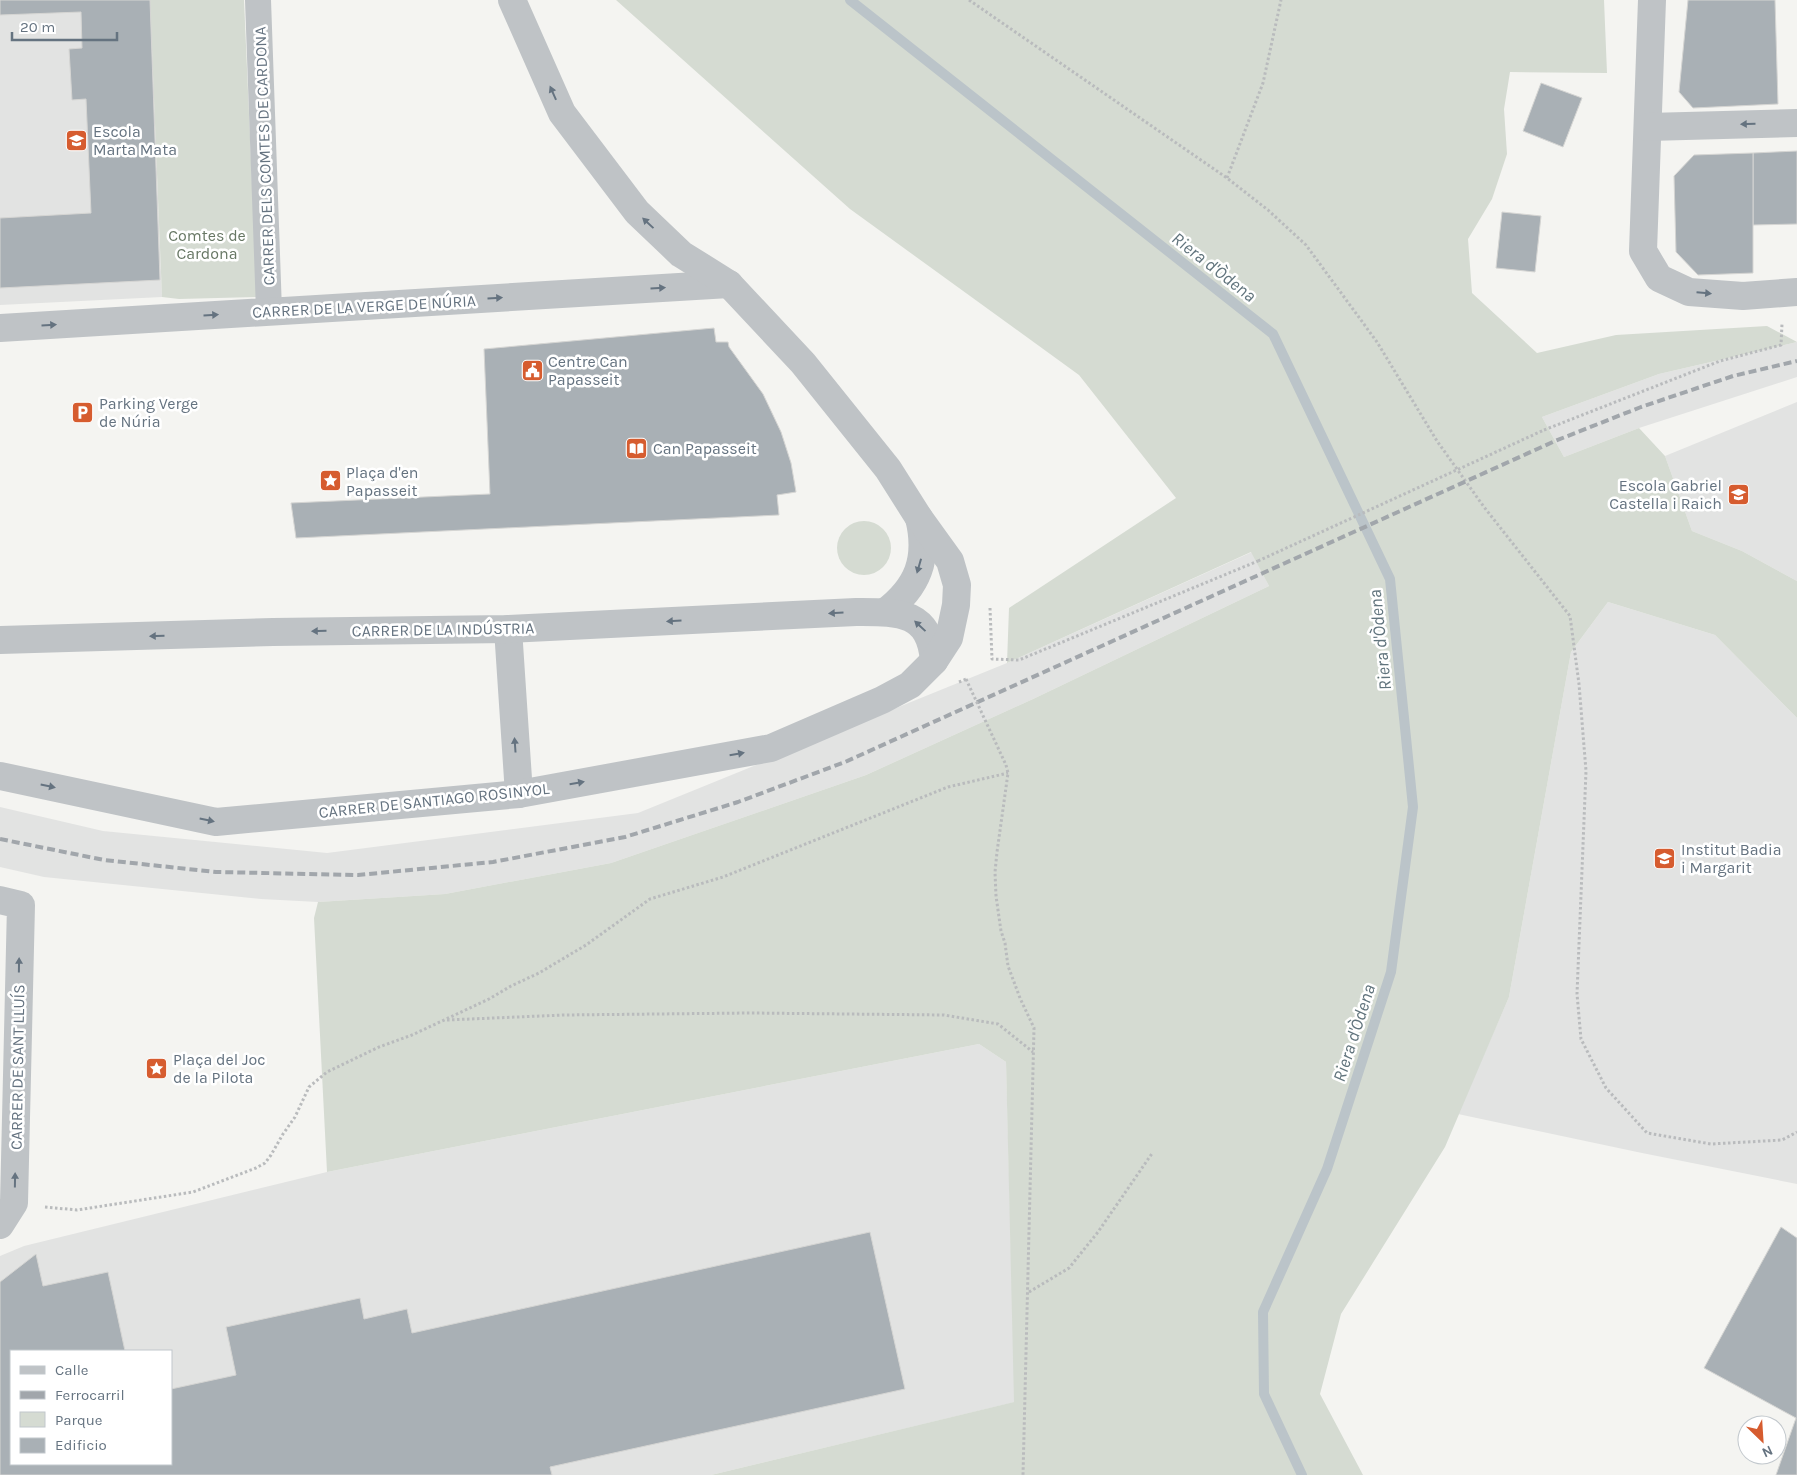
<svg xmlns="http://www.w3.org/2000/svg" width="1797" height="1475" font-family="Karla,sans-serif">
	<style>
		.built { fill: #e2e3e2; fill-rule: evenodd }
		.green { fill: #d5dbd2 }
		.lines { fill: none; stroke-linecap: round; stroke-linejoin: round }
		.stream { stroke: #bbc4c9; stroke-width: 10 }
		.building { fill: #a9b0b5; stroke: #d5d5d3 }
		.path { stroke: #b9bbbd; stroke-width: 3; stroke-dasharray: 2.5 2.5; stroke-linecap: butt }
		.pedestrian { stroke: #bfc3c6; stroke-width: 26 }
		.minor { stroke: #bfc3c6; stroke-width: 28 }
		.rail { stroke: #a1a6ab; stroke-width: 4; stroke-dasharray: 8 4; stroke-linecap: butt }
		.path-bridge { stroke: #b9bbbd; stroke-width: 3; stroke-dasharray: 2.5 2.5; stroke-linecap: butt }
		.oneway { fill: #657380 }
		.labels { text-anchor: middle; stroke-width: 5; stroke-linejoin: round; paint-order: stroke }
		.poi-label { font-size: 16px; fill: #657380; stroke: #fff; text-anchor: start }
		.street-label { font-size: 16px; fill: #657380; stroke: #fff }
		.park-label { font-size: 16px; fill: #677764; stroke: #fff }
		.water-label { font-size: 18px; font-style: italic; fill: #61747d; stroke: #fff }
	</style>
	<rect width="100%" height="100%" fill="#f4f4f1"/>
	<g class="built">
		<polygon points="0,0 150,0 162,297 0,305"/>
		<polygon points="1797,342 1797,377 1639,428 1564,457 1542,417 1659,374"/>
		<polygon points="1797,402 1797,581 1742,551 1692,531 1665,456"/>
		<polygon points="1252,552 1269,586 1033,699 866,775 611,863 445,894 318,902 261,899 44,877 0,867 0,807 103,831 327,853 638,813 1007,663"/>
		<polygon points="1608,602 1715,635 1797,718 1797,1184 1642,1153 1458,1114 1509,997 1571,652"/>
		<path d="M979 1044 1006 1062 1015 1402 711 1475H0V1256L24 1246 327 1172ZM11 1351H171V1464H11Z"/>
	</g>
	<g class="green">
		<polygon points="150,0 244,0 257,297 179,299 162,297"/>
		<polygon points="616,0 1604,0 1607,73 1510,72 1504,109 1507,154 1492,199 1468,239 1472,293 1537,353 1616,335 1767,326 1797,342 1659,374 1542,417 1564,457 1639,428 1665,456 1692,531 1742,551 1797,581 1797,718 1715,635 1608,602 1571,652 1509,997 1445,1147 1341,1314 1320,1394 1363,1475 711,1475 1014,1402 1006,1062 979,1044 327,1172 314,918 318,902 445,894 611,863 866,775 1033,699 1269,586 1251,552 1007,663 1009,608 1176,498 1079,375 850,209"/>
		<circle cx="864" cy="548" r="27"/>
	</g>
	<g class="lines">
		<polyline class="stream" points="850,0 1273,334 1390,579 1413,807 1391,972 1327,1169 1263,1312 1264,1394 1302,1475"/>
	</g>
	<g class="building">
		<polygon points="0,0 150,0 160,280 0,288 0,218 91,213 86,99 72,100 69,49 82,48 81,12 0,15"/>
		<polygon points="1688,0 1775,0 1778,104 1693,108 1679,92"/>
		<polygon points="1541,83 1582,98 1563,147 1523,131"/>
		<polygon points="1797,151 1797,224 1753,225 1753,153"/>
		<polygon points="1753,153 1753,273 1698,275 1676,252 1674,176 1694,155"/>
		<polygon points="1502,212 1541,216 1535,272 1496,268"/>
		<polygon points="714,328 716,342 728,342 729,347 763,394 781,432 791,463 796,492 777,495 779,515 296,538 291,503 490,494 484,349"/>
		<polygon points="1781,1227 1797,1238 1797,1475 1776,1475 1796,1418 1704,1368"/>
		<polygon points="870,1232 905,1389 550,1467 552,1475 0,1475 0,1282 36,1254 43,1286 108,1272 125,1351 11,1351 11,1464 171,1464 171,1389 236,1375 226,1327 360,1298 364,1319 407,1309 412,1333"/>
	</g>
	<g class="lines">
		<g class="path">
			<polyline points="969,0 1227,178 1268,210 1306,245 1377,342 1437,441 1484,507 1570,616 1579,684 1586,771 1577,994 1581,1039 1606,1088 1647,1133 1711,1144 1782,1140 1797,1132"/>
			<polyline points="1227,178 1263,83 1281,0"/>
			<polyline points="1544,430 1720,361 1781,345 1782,324"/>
			<polyline points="990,608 992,659 1019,660 1258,561"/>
			<polyline points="959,682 966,679"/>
			<polyline points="1006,765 1008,773 997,852 995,872 996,896 1001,931 1005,943 1008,966 1020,998 1034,1028 1023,1475"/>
			<polyline points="447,1020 564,1015 750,1013 944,1015 998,1024 1033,1052"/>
			<polyline points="45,1207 77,1210 193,1192 256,1168 265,1163 271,1155 283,1134 295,1117 309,1087 327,1072 379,1047 412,1035 489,999 511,986 539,973 586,945 650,899 723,877 948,787 1008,773"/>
			<polyline points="1029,1292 1069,1268 1098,1232 1153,1152"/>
		</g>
		<polyline class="pedestrian" points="258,0 269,311"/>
		<g class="minor">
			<polyline points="1652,0 1643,251 1659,278 1689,292 1743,296 1797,292"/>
			<polyline points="1648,127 1797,123"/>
			<polyline points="0,328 729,284"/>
			<path d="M885 612C918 587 929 559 919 518"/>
			<polyline points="508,629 519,794"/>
			<path d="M0 640 273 632 508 629 856 612C897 612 930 610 934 661"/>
			<polyline points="0,776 216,822 519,794 771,748 882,700 910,685 934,661 949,638 956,605 957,585 950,561 919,518 888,469 803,363 729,284 681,254 637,212 562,113 512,0"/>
			<polyline points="0,900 21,905 14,1203 0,1225"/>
		</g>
		<polyline class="rail" points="0,839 104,860 216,872 358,875 493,862 625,837 738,802 845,762 1555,441 1641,407 1733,376 1797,361"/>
		<g class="path-bridge">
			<polyline points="1258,561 1544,430"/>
			<polyline points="966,679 1006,765"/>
		</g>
	</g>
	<defs><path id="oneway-solid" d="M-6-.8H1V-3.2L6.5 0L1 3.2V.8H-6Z" transform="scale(1.25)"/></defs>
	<g class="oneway">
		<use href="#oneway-solid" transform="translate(553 93) rotate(-114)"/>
		<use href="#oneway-solid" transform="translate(1748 124) rotate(178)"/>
		<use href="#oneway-solid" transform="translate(648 223) rotate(-137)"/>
		<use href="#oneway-solid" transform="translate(658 288) rotate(-3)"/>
		<use href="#oneway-solid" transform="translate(1704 293) rotate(5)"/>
		<use href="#oneway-solid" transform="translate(495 298) rotate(-3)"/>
		<use href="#oneway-solid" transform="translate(211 315) rotate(-3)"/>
		<use href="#oneway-solid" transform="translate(49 325) rotate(-3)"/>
		<use href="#oneway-solid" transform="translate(919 566) rotate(106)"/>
		<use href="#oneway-solid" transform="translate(836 613) rotate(177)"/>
		<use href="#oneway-solid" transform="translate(674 621) rotate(177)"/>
		<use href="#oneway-solid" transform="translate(920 626) rotate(-137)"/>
		<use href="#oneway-solid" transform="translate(319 631) rotate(179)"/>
		<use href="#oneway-solid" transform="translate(157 636) rotate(179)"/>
		<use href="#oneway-solid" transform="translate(515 745) rotate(-94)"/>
		<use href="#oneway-solid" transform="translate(737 754) rotate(-10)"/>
		<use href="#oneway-solid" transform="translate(577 783) rotate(-10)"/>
		<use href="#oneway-solid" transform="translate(48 786) rotate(12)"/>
		<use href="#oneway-solid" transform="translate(207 820) rotate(12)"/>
		<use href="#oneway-solid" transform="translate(19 965) rotate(-89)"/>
		<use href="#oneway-solid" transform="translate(15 1180) rotate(-89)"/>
	</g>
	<defs>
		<symbol id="school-square" viewBox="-11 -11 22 22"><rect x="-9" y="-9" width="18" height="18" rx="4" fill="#d65c2f" stroke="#fff"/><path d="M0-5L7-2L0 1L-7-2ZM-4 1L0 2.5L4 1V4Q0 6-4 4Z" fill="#fff"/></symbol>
		<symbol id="civic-square" viewBox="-11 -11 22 22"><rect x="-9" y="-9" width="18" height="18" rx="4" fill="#d65c2f" stroke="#fff"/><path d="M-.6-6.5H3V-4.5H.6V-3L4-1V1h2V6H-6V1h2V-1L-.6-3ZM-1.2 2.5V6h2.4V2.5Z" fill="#fff"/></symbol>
		<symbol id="parking-square" viewBox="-11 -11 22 22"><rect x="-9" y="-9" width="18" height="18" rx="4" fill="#d65c2f" stroke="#fff"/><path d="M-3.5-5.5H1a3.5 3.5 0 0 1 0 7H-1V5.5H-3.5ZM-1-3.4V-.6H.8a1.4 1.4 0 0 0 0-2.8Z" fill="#fff"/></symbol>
		<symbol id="library-square" viewBox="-11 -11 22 22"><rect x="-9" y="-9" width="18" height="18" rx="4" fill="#d65c2f" stroke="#fff"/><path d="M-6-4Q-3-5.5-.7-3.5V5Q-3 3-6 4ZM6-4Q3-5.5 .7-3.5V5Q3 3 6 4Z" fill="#fff"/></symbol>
		<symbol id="sight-square" viewBox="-11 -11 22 22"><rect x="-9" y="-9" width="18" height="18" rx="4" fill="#d65c2f" stroke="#fff"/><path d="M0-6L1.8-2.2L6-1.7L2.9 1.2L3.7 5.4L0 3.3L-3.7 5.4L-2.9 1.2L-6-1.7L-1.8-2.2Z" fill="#fff"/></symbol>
	</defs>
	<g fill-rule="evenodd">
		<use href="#school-square" x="64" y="128" width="25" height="25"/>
		<use href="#civic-square" x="520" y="358" width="25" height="25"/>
		<use href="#parking-square" x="70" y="400" width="25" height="25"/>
		<use href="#library-square" x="624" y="436" width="25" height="25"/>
		<use href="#sight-square" x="318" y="468" width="25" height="25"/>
		<use href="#school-square" x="1726" y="482" width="25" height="25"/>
		<use href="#school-square" x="1652" y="846" width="25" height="25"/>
		<use href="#sight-square" x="144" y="1056" width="25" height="25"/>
	</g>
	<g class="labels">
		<g class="poi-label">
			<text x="93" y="137">Escola<tspan x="93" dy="18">Marta Mata</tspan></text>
			<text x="548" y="367">Centre Can<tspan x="548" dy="18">Papasseit</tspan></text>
			<text x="99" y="409">Parking Verge<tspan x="99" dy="18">de Núria</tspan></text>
			<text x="653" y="454">Can Papasseit</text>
			<text x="346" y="478">Plaça d'en<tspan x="346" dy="18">Papasseit</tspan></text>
			<text x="1722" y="491" text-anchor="end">Escola Gabriel<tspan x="1722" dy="18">Castella i Raich</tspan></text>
			<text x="1681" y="855">Institut Badia<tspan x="1681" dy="18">i Margarit</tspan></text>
			<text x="173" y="1065">Plaça del Joc<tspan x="173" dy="18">de la Pilota</tspan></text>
		</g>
		<g class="street-label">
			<text transform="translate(264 156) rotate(-92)" y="6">CARRER DELS COMTES DE CARDONA</text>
			<text transform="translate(364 306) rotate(-3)" y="6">CARRER DE LA VERGE DE NÚRIA</text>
			<text transform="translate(443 629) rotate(-1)" y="6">CARRER DE LA INDÚSTRIA</text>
			<text transform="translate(434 800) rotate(-6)" y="6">CARRER DE SANTIAGO ROSINYOL</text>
			<text transform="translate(17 1067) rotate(-89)" y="6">CARRER DE SANT LLUÍS</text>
		</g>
		<g class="park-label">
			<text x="207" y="241">Comtes de<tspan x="207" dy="18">Cardona</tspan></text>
		</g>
		<g class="water-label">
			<text transform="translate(1214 267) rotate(38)" y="6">Riera d'Òdena</text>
			<text transform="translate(1380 640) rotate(-96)" y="6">Riera d'Òdena</text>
			<text transform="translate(1354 1033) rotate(-72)" y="6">Riera d'Òdena</text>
		</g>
	</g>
	<rect x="10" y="1350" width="162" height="115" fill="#ffffff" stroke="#c1c7cc"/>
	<rect x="20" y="1366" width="25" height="8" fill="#bfc3c6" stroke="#c1c7cc"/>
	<text x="55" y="1375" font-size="15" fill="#657380">Calle</text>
	<rect x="20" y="1391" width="25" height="8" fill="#a1a6ab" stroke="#c1c7cc"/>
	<text x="55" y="1400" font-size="15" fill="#657380">Ferrocarril</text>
	<rect x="20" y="1412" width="25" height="15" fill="#d5dbd2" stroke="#c1c7cc"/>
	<text x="55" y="1425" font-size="15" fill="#657380">Parque</text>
	<rect x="20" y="1438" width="25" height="15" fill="#a9b0b5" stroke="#c1c7cc"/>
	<text x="55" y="1450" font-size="15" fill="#657380">Edificio</text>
	<g transform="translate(1762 1440) rotate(155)"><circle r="24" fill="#ffffff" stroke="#c1c7cc"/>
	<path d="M0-4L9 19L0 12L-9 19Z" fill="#d65c2f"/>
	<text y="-8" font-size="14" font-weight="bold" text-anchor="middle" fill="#657380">N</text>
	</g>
	<path d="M12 32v8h105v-8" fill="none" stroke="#657380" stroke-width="2.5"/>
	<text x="20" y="32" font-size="15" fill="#657380" stroke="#ffffff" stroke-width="4" paint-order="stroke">20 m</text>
</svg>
